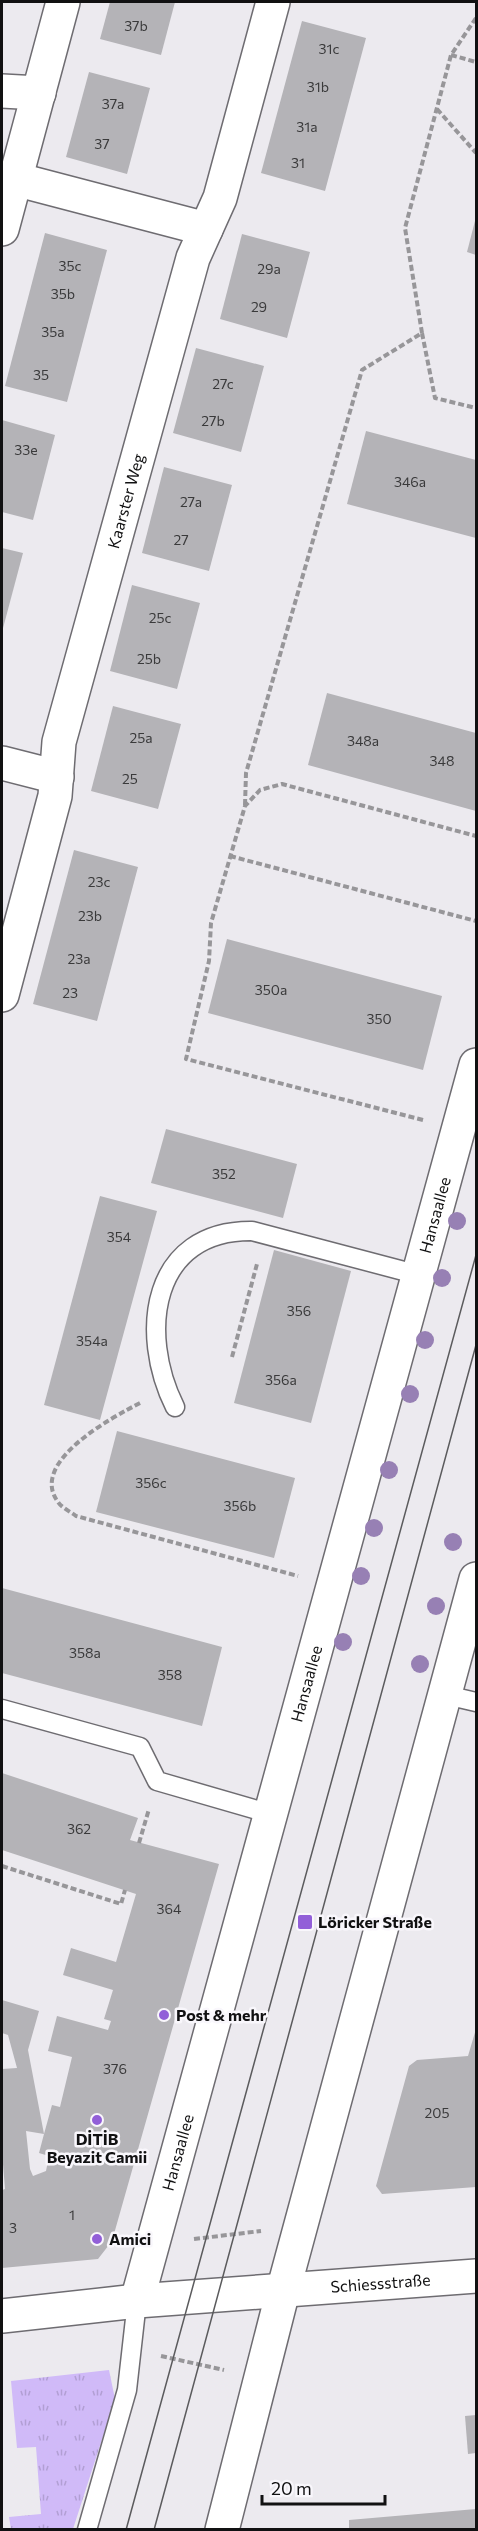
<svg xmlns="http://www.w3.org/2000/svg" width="478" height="2531" font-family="Commissioner,sans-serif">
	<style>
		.grass { fill: url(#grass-tufts) }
		.building { fill: #b4b3b7; fill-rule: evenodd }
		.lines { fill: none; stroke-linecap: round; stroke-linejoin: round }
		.service-casing { stroke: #6e6c71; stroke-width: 21 }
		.minor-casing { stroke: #6e6c71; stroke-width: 36 }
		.tertiary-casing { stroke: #6e6c71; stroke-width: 36 }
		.path { stroke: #979699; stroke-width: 4; stroke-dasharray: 6 3; stroke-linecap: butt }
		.service { stroke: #fff; stroke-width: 18 }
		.minor { stroke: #fff; stroke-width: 33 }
		.tertiary { stroke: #fff; stroke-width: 33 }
		.tram { stroke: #5b5b5d; stroke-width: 1.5 }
		.tree { fill: #9780b4 }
		.poi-dot { fill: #925fd8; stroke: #f9f7fc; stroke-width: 2 }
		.labels { text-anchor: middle; stroke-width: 5; stroke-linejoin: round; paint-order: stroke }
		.number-label { font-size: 14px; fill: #3a3a3b }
		.street-label { font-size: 16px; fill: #111112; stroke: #f9f7fc }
		.poi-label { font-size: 16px; font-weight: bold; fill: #111112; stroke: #f9f7fc; text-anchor: start }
	</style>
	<defs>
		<pattern id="grass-tufts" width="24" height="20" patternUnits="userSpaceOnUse" patternTransform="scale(1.5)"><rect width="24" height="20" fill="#d0baf8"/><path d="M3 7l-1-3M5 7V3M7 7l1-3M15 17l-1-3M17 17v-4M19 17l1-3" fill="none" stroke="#b29fd4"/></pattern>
	</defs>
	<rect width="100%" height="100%" fill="#eceaef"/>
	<polygon class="grass" points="109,2370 115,2399 73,2529 11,2529 9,2517 41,2514 36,2447 17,2448 11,2381"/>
	<g class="building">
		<polygon points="110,2 175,2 161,55 100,39"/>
		<polygon points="302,21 366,38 325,191 261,173"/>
		<polygon points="89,72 150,88 127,174 66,157"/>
		<polygon points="476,217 476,255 467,252"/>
		<polygon points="45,233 107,250 67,402 5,386"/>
		<polygon points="242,234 310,252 287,338 220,319"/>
		<polygon points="196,348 264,366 241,452 173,433"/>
		<polygon points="2,420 55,435 33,520 2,512"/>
		<polygon points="366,431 476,460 476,538 347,504"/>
		<polygon points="164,467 232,485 209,571 142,553"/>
		<polygon points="2,548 23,553 2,632"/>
		<polygon points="132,585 200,603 177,689 110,671"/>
		<polygon points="327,693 476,733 476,811 308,765"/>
		<polygon points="113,706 181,724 158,809 91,791"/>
		<polygon points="74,850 138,867 97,1021 33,1004"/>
		<polygon points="227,939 442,996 423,1070 208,1013"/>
		<polygon points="166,1129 297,1164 283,1218 151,1183"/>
		<polygon points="100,1196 157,1211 100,1420 44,1405"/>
		<polygon points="274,1250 351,1271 311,1423 234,1403"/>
		<polygon points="117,1431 295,1478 274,1558 96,1512"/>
		<polygon points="2,1588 222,1647 202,1726 2,1673"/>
		<path d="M2 1773 138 1818 130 1840 219 1864 112 2241 98 2259 2 2268V2190L5 2189 2 2152V2069L17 2068 8 2035 2 2033V2000L39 2011 28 2050 44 2134 52 2105 60 2107 72 2057 48 2051 57 2016 108 2030 111 2021 104 2019 113 1990 63 1975 71 1948 116 1962 136 1894 2 1850ZM26 2131 44 2134 39 2153 49 2156 46 2171 33 2176 30 2169Z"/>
		<polygon points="476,2029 476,2187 382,2194 376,2186 409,2066 417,2060 468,2056"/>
		<polygon points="476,2415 476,2453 468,2454 465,2416"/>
		<polygon points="476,2509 476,2529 349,2529 349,2520"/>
	</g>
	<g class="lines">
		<defs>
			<g id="service">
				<path d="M175 1407C138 1333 151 1230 252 1231L419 1275"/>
				<polyline points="446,1695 476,1702"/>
				<polyline points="2,1709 140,1747 157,1781 271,1814"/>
				<polyline points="87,2530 127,2390 137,2301"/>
			</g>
			<g id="minor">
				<polyline points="2,91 39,93"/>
				<polyline points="15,179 206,229"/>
				<polyline points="2,229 63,2"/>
				<polyline points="2,763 57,777"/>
				<path id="s1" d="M2 995 55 796 59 742 193 258 220 198 273 2"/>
			</g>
			<g id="tertiary">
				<path id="s2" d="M137 2301 476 1065"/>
				<path id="s3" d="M2 2316 137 2301 476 2276"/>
				<polyline points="222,2530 283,2291 476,1579"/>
			</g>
		</defs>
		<use href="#service" class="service-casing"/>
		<use href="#minor" class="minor-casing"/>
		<use href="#tertiary" class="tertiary-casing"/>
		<g class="path">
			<polyline points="451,55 476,62"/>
			<polyline points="437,109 476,153"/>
			<polyline points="422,333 405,228 451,55 476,18"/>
			<polyline points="245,805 246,773 362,370 422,333 435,398 476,408"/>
			<polyline points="230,856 476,921"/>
			<polyline points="423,1120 186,1059 209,961 211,923 245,806 260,790 282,784 476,836"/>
			<polyline points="232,1357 257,1264"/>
			<path d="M140 1403C113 1417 28 1462 58 1502 62 1508 71 1512 76 1516L298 1576"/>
			<polyline points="139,1843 149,1809"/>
			<polyline points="2,1866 121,1904 125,1890"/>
			<polyline points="194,2239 261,2231"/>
			<polyline points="161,2356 224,2370"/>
		</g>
		<use href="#service" class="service"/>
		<use href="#minor" class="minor"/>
		<use href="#tertiary" class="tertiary"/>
		<g class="tram">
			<polyline points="126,2530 476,1255"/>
			<polyline points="154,2530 476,1345"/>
		</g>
	</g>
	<g class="tree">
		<circle cx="457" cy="1221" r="9"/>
		<circle cx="442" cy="1278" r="9"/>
		<circle cx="425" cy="1340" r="9"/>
		<circle cx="410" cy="1394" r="9"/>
		<circle cx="389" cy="1470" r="9"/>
		<circle cx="374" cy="1528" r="9"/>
		<circle cx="453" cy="1542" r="9"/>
		<circle cx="361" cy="1576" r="9"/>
		<circle cx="436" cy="1606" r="9"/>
		<circle cx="343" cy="1642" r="9"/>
		<circle cx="420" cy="1664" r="9"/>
	</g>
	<g class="poi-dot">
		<rect x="297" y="1914" width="16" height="16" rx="3"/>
		<circle cx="164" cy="2015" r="6"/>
		<circle cx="97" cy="2120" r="6"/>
		<circle cx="97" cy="2239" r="6"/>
	</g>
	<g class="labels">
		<g class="number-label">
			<text x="136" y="31">37b</text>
			<text x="329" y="54">31c</text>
			<text x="318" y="92">31b</text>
			<text x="113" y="109">37a</text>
			<text x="307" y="132">31a</text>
			<text x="102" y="149">37</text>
			<text x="298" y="168">31</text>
			<text x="70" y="271">35c</text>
			<text x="269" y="274">29a</text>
			<text x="63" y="299">35b</text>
			<text x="259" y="312">29</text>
			<text x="53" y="337">35a</text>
			<text x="41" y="380">35</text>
			<text x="223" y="389">27c</text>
			<text x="213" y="426">27b</text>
			<text x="26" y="455">33e</text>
			<text x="410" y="487">346a</text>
			<text x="191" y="507">27a</text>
			<text x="181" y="545">27</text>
			<text x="160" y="623">25c</text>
			<text x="149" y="664">25b</text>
			<text x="141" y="743">25a</text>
			<text x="363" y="746">348a</text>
			<text x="442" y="766">348</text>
			<text x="130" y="784">25</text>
			<text x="99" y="887">23c</text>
			<text x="90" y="921">23b</text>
			<text x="79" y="964">23a</text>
			<text x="271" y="995">350a</text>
			<text x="70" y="998">23</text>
			<text x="379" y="1024">350</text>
			<text x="224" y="1179">352</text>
			<text x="119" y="1242">354</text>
			<text x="299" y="1316">356</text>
			<text x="92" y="1346">354a</text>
			<text x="281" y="1385">356a</text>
			<text x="151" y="1488">356c</text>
			<text x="240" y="1511">356b</text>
			<text x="85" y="1658">358a</text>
			<text x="170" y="1680">358</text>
			<text x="79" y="1834">362</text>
			<text x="169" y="1914">364</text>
			<text x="115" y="2074">376</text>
			<text x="437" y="2118">205</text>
			<text x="72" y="2220">1</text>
			<text x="13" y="2233">3</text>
		</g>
		<g class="street-label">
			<text dy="6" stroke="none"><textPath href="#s1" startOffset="510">Kaarster Weg</textPath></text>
			<text dy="6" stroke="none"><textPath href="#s2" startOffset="1126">Hansaallee</textPath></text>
			<text dy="6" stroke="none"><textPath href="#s2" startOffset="640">Hansaallee</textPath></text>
			<text dy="6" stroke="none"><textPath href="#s2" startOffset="154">Hansaallee</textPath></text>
			<text dy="6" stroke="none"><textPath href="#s3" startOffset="380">Schiessstraße</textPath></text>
		</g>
		<g class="poi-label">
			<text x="318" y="1928">Löricker Straße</text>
			<text x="176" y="2021">Post &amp; mehr</text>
			<text x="97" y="2145" text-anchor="middle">DİTİB<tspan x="97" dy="18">Beyazit Camii</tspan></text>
			<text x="109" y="2245">Amici</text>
		</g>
	</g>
	<rect width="478" height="2531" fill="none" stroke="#111112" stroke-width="6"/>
	<path d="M262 2495v9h123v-9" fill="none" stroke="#111112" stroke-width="3"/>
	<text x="271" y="2495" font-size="18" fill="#111112" stroke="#f9f7fc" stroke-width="4.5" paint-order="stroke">20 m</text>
</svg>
